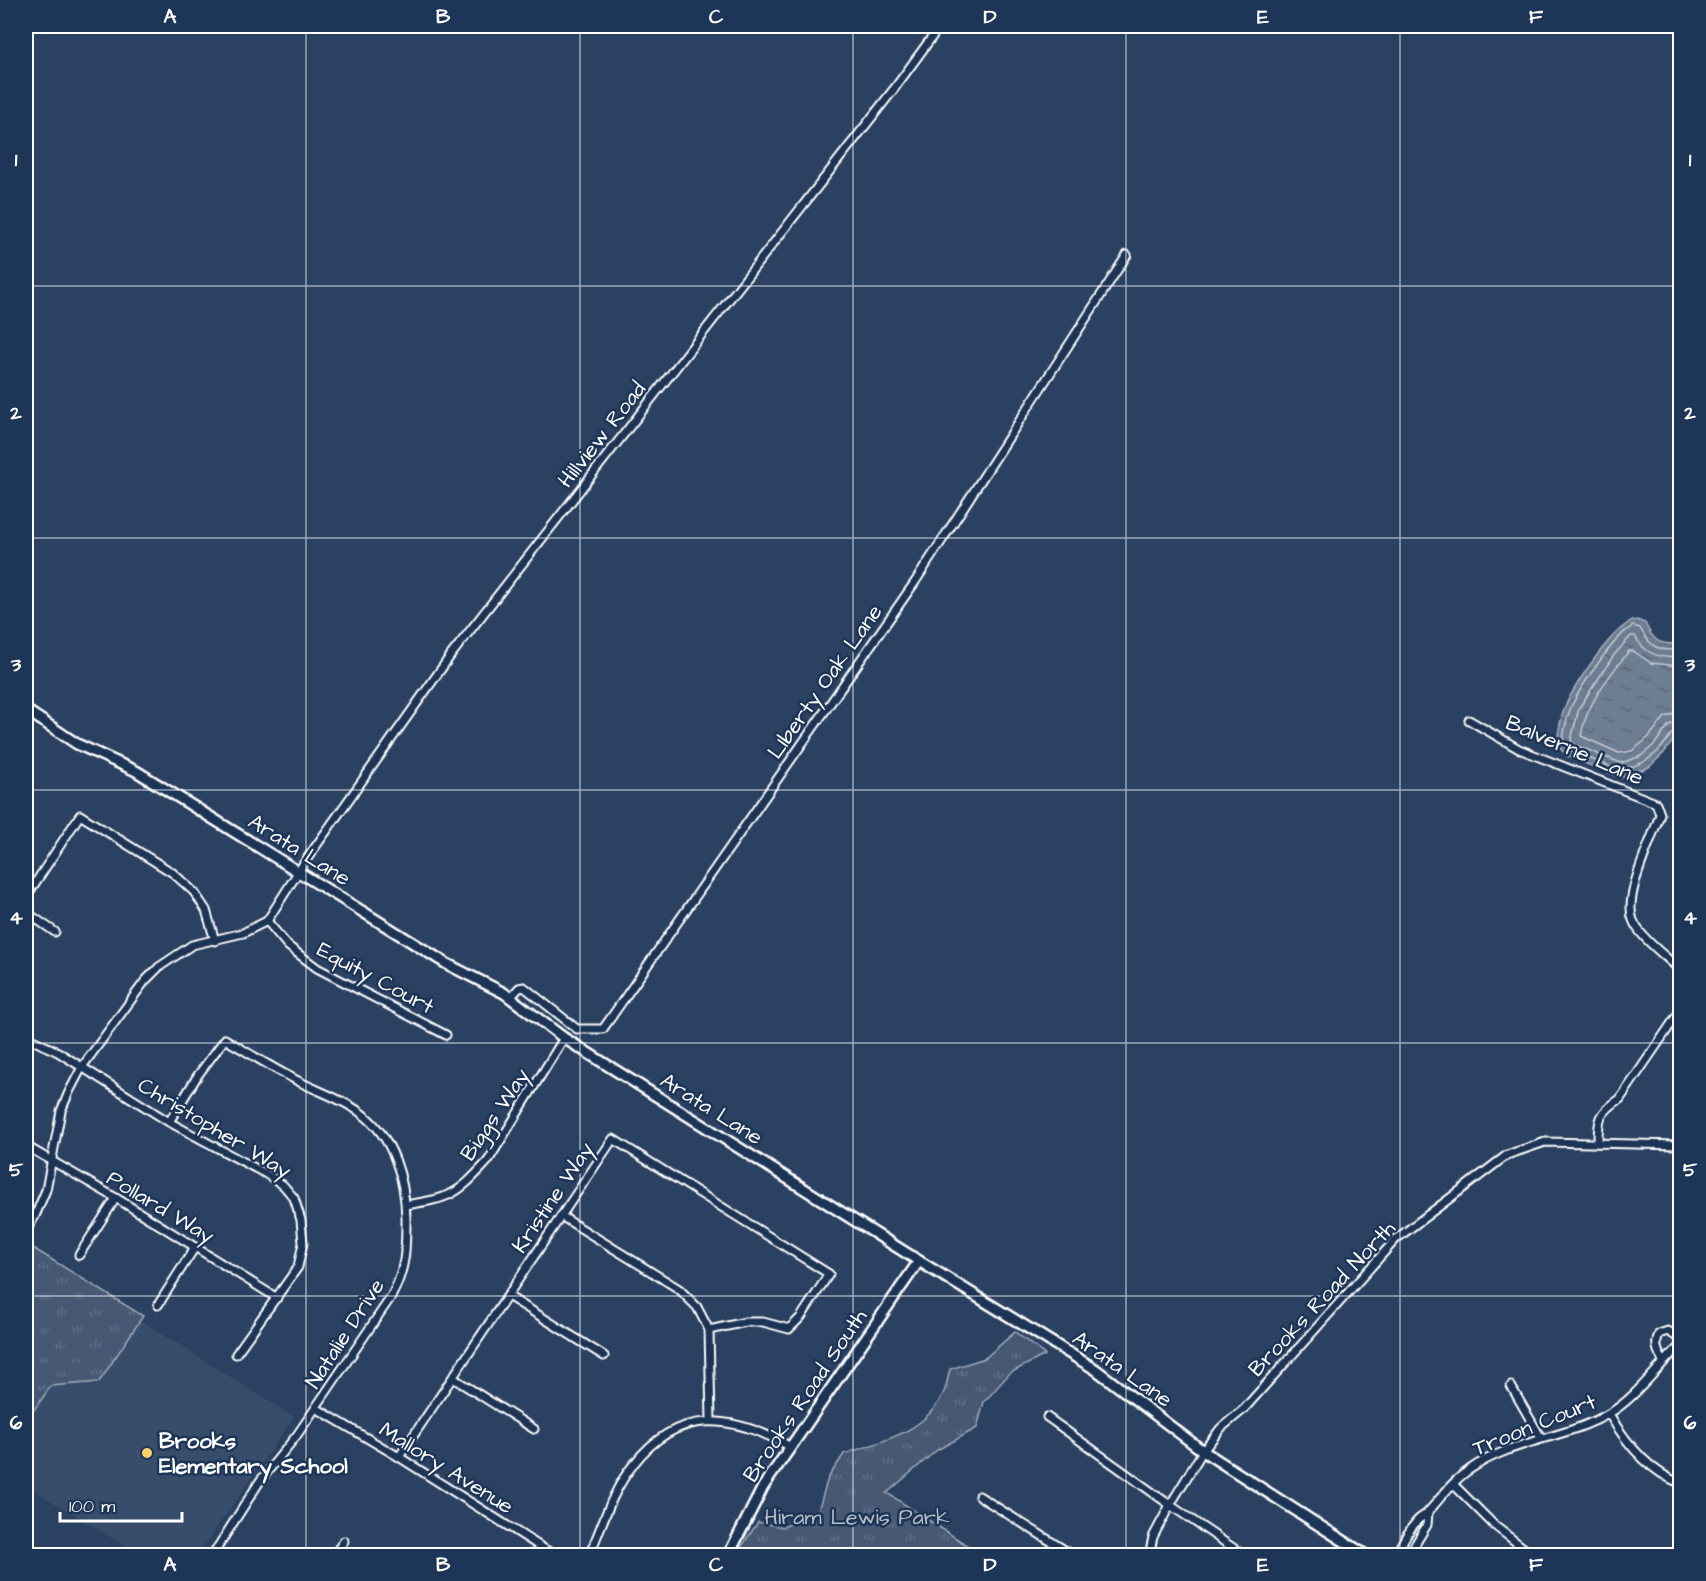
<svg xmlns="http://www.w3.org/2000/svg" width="1706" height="1581" font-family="'Architects Daughter',sans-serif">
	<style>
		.built { fill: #394e6c }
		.park { fill: url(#park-tufts); stroke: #a2acba; stroke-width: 1.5 }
		.water { fill: url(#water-ripples); stroke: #a7b1be; stroke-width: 1.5 }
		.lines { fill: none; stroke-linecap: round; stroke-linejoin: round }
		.shore { stroke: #c5cbd3; stroke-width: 1.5 }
		.street-casing { stroke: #fff; stroke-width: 11 }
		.secondary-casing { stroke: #fff; stroke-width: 14 }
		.street { stroke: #1d3557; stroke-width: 7 }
		.secondary { stroke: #1d3557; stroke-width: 9 }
		.grid { fill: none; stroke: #fff; stroke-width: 1.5; stroke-opacity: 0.55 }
		.poi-dot { fill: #ffd166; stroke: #1d3557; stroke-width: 2 }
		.labels { text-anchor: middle; stroke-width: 5; stroke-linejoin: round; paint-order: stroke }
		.street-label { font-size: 22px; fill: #fff; stroke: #1d3557 }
		.poi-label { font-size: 22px; font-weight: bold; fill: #fff; stroke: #1d3557; text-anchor: start }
		.park-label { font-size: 22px; fill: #b5bdc8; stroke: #1d3557 }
		.neatline { fill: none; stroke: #fff; stroke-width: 2 }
		.grid-label { font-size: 20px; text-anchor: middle; font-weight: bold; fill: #fff }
	</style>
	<defs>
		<pattern id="park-tufts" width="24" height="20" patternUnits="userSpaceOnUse" patternTransform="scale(1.5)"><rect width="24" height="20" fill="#465975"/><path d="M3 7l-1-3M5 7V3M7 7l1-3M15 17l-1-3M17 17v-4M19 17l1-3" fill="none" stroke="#62728a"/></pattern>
		<pattern id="water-ripples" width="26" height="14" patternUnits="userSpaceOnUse" patternTransform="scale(1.5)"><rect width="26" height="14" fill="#6d7d92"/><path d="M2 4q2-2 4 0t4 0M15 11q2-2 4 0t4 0" fill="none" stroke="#5e6772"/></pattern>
	</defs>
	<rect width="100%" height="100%" fill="#2a4161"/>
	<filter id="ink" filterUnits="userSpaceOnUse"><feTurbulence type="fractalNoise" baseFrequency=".0167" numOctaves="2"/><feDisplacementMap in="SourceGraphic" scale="12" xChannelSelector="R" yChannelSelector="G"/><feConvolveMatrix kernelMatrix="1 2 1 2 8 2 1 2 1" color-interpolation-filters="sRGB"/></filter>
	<g filter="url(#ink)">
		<polygon class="built" points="141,1321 294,1417 198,1555 140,1555 26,1485 26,1421 51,1386 99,1382"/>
		<g class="park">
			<polygon points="28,1245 143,1316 99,1382 51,1386 26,1421 26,1248"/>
			<path d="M1015 1332 1045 1355 1010 1373 984 1402 977 1428 937 1450 887 1493 982 1555H736L758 1522 783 1527 817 1514 828 1478 844 1454C883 1441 925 1433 944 1392 947 1385 948 1376 950 1369L985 1358Z"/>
		</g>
		<path class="water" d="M1637 620 1645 623C1653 641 1660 646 1680 643V732L1663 754 1649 767 1621 778 1567 756 1557 745C1558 731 1561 716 1566 704 1576 684 1615 622 1637 620Z"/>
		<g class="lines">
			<g class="shore">
				<path d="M1680 649C1658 652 1650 647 1640 628L1633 626C1615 635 1581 686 1572 705 1567 716 1564 730 1563 742L1571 751 1621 771C1639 763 1644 765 1660 749 1667 742 1671 730 1680 729"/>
				<path d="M1680 657C1661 659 1644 654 1635 636H1631L1614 655 1579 708 1571 740 1575 745 1621 763 1641 756 1654 745 1669 725 1680 721"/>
				<path d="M1680 666 1651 663 1633 651H1629C1610 675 1586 704 1581 736L1619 753 1632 751 1648 738 1665 717 1680 712"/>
			</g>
			<defs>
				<g id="street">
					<path d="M1469 720 1519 749 1656 803 1660 814C1652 840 1623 896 1633 920 1639 937 1667 957 1680 970"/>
					<polyline points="26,897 80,815 173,873 194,892 206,910 215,941"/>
					<polyline points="26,912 55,932"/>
					<polyline points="267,921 288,946 317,968 446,1035"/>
					<polyline points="510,998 519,988 524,987 577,1029 603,1029 915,582 1127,255"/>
					<polyline points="26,1037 58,1052 169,1122 266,1174 283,1185 294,1198 301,1220 303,1243 298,1267 236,1354"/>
					<path d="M169 1122 198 1075 225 1039C250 1054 274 1069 300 1082 320 1092 344 1100 361 1113 394 1137 405 1180 406 1218 406 1250 406 1269 391 1297L297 1435 260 1481 212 1556"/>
					<path d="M1598 1143C1598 1119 1599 1113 1620 1099L1680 1011"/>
					<polyline points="26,1146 116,1198 277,1298"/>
					<path d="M406 1205C451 1198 457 1195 488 1161L564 1038"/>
					<polyline points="561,1216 679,1289 697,1307 709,1330 711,1420"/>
					<polyline points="26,1231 35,1216 46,1190 61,1111 69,1092 82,1067 145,981 159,967 192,945 243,933 267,921 304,863 451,655 894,89 940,26"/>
					<polyline points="79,1255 116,1198"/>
					<polyline points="508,1296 604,1356"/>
					<polyline points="158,1305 195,1247"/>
					<path d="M1663 1361C1658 1352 1654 1345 1659 1334L1668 1331 1680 1339"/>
					<polyline points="453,1378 534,1429"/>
					<polyline points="1511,1386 1541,1438"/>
					<polyline points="316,1408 399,1457 544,1549 558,1556"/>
					<path d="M1609 1414C1626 1443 1648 1471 1680 1483"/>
					<polyline points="1047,1417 1170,1505 1245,1556"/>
					<polyline points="399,1457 613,1139 829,1274 801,1317 789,1329 763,1322 746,1322 709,1330"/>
					<polyline points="1453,1484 1495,1526 1534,1556"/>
					<polyline points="979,1496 1074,1556"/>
					<polyline points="26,1545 43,1556"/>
					<polyline points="333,1556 344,1541"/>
					<path d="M589 1556C602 1526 612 1491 633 1465 678 1406 733 1415 791 1447"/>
					<polyline points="1149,1556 1153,1537 1170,1505 1203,1451 1221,1428 1244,1409 1396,1239 1507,1155 1545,1142 1680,1145"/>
					<path d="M1396 1556C1401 1544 1409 1530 1417 1521 1420 1517 1425 1516 1428 1512 1441 1498 1452 1481 1469 1470 1511 1440 1565 1439 1608 1414 1635 1399 1657 1367 1680 1346"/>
					<polyline points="1408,1556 1427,1525 1428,1513"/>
				</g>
				<g id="secondary">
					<polyline points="26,710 77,744 136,771 447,964 504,993 564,1038 919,1261 1095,1369 1203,1451 1367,1556"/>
					<polyline points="728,1556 763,1487 919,1261"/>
				</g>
			</defs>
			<use href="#street" class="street-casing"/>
			<use href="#secondary" class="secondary-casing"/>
			<use href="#street" class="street"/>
			<use href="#secondary" class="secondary"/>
		</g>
	</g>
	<path class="grid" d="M306 26V1556M580 26V1556M853 26V1556M1126 26V1556M1400 26V1556M26 286H1680M26 538H1680M26 790H1680M26 1043H1680M26 1296H1680"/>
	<circle class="poi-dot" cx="147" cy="1453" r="6"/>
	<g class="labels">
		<g class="street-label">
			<text transform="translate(601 434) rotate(-52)" y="8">Hillview Road</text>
			<text transform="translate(824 681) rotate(-55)" y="8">LIberty Oak Lane</text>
			<text transform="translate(1575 749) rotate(23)" y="8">Balverne Lane</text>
			<text transform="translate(300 849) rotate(32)" y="8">Arata Lane</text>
			<text transform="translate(376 977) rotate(28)" y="8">Equity Court</text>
			<text transform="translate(712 1108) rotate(32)" y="8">Arata Lane</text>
			<text transform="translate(494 1114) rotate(-56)" y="8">Biggs Way</text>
			<text transform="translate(215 1127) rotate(31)" y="8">Christopher Way</text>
			<text transform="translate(552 1197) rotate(-56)" y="8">Kristine Way</text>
			<text transform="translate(161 1206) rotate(31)" y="8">Pollard Way</text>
			<text transform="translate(1321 1298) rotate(-47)" y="8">Brooks Road North</text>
			<text transform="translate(344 1333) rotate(-57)" y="8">Natalie Drive</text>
			<text transform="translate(1123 1368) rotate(35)" y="8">Arata Lane</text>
			<text transform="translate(804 1395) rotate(-56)" y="8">Brooks Road South</text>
			<text transform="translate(1534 1424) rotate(-22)" y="8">Troon Court</text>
			<text transform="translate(447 1467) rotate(32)" y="8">Mallory Avenue</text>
		</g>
		<g class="poi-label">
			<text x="159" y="1448">Brooks<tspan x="159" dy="25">Elementary School</tspan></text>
		</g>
		<g class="park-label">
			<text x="857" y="1524">Hiram Lewis Park</text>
		</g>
	</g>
	<rect width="1706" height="1581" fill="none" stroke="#1d3557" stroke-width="66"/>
	<path d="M60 1512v9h122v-9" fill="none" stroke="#ffffff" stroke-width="3"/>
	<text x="69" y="1512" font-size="18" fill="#ffffff" stroke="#1d3557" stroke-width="4.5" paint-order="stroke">100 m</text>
	<rect x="33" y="33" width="1640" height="1515" class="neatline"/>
	<g class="grid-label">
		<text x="170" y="23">A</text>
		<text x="443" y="23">B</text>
		<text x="716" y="23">C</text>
		<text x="990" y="23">D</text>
		<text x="1263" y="23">E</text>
		<text x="1536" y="23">F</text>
		<text x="16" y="166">1</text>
		<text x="1690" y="166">1</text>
		<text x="16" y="419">2</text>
		<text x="1690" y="419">2</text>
		<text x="16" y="671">3</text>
		<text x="1690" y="671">3</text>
		<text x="16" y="924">4</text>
		<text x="1690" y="924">4</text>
		<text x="16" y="1176">5</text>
		<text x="1690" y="1176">5</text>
		<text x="16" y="1429">6</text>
		<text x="1690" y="1429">6</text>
		<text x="170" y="1571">A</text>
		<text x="443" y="1571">B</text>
		<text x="716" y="1571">C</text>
		<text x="990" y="1571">D</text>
		<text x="1263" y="1571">E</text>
		<text x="1536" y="1571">F</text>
	</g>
</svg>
